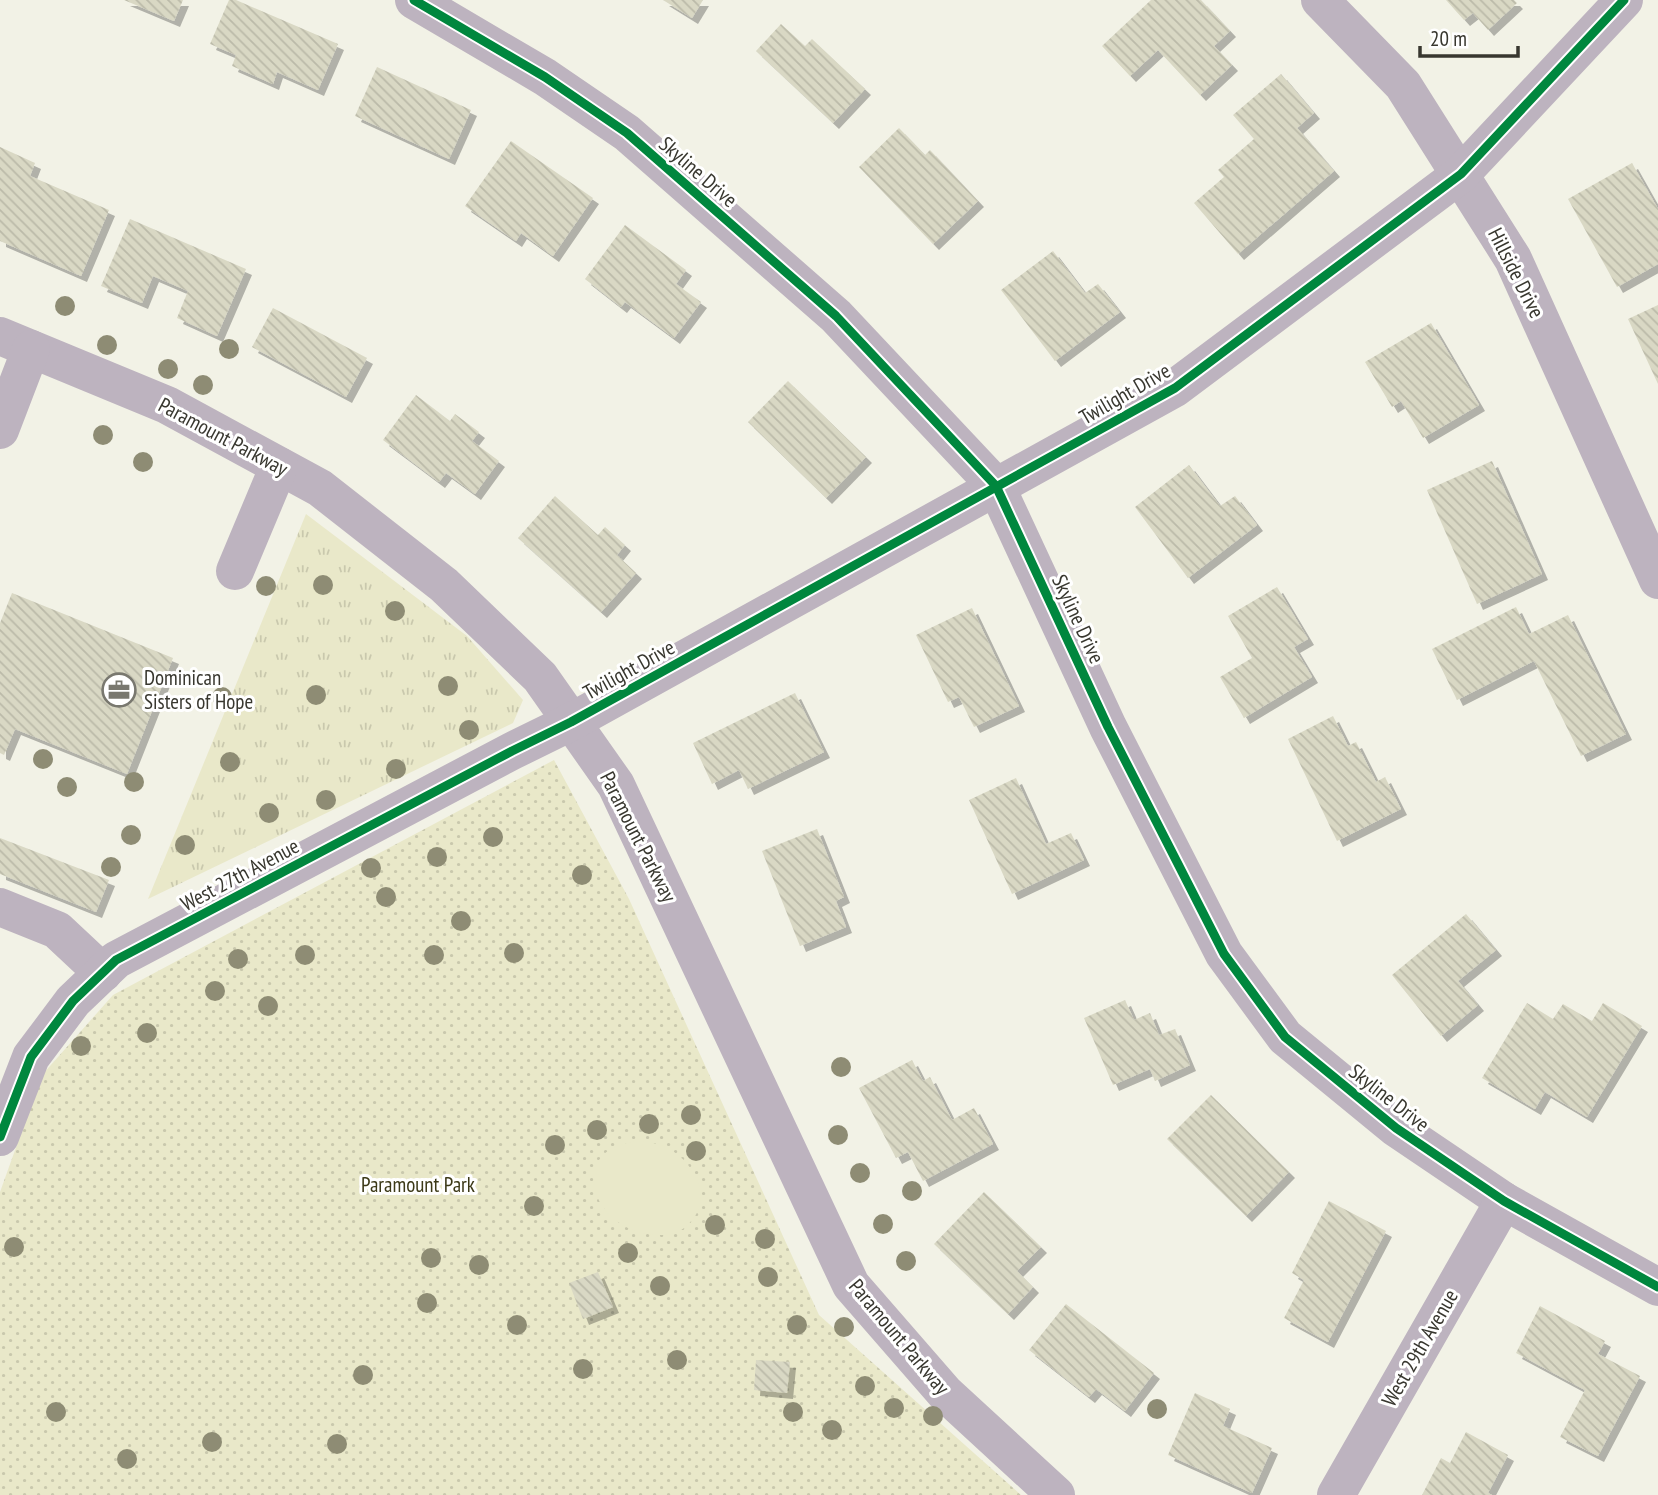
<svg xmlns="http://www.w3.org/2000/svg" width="1658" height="1495" font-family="'PT Sans Narrow',sans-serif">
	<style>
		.grass { fill: url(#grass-tufts) }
		.park { fill: url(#park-dots) }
		.pitch { fill: #e9e8c9 }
		.building { fill: url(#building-back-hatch); filter: url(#shadow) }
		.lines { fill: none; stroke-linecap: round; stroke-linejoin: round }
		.minor { stroke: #bdb3bf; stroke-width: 38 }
		.cycleway-casing { stroke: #fff; stroke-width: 13 }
		.cycleway { stroke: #00873e; stroke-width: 9 }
		.tree { fill: #8e8c74 }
		.labels { text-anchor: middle; stroke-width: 6; stroke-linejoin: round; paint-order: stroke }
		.street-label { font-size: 21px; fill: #38372f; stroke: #fff }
		.poi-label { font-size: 21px; fill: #38372f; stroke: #fff; text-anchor: start }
		.park-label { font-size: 21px; fill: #3c3917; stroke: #fff }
	</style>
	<defs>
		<pattern id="grass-tufts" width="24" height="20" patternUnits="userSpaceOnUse" patternTransform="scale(1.75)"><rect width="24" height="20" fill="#e9e8c9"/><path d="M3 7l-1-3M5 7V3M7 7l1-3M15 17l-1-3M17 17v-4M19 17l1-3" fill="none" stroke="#c9c8ad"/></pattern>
		<pattern id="park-dots" width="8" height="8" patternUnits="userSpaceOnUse" patternTransform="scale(1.75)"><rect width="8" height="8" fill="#e9e8c9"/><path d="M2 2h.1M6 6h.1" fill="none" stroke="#c9c8ad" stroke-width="1.8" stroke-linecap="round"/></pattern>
		<pattern id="building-back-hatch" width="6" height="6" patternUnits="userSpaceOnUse" patternTransform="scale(1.75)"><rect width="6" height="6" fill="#d9d8c4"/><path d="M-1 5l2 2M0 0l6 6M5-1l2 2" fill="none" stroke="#bbbaa9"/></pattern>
		<filter id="shadow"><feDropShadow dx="6" dy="6" stdDeviation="0" flood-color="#0004"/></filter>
	</defs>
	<rect width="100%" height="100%" fill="#f2f2e6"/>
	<polygon class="grass" points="306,514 467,636 523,700 513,723 148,899"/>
	<polygon class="park" points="554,760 629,899 819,1315 1021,1495 0,1495 0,1192 42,1075 113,995"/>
	<path class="pitch" d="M643 1141C652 1143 661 1144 669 1149 692 1161 714 1196 692 1220 686 1228 676 1235 665 1235 590 1239 561 1143 643 1141Z"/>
	<g class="building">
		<polygon points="124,0 183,0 174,21"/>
		<polygon points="229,0 236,0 338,44 318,90 277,72 273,84 232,66 236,55 210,44"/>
		<polygon points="663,0 703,0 692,18"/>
		<polygon points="1151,0 1201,0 1230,31 1214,46 1232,65 1200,95 1158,50 1130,76 1102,46"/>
		<polygon points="1446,0 1514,0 1517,3 1488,30 1473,13 1464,20"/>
		<polygon points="781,24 805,46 812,39 865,89 833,123 756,51"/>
		<polygon points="377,67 471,110 449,159 355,116"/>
		<polygon points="1281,74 1314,113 1297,128 1334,171 1238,254 1194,203 1224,177 1218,170 1254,139 1233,115"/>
		<polygon points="899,128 925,155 930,150 978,201 933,244 859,167"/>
		<polygon points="511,141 593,198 553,256 521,233 516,241 465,206"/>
		<polygon points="0,147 35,163 30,176 109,210 81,276 0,241"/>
		<polygon points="1632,163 1658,209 1658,264 1617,287 1568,199"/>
		<polygon points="130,219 246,269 217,336 177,318 188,291 153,276 142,303 101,286"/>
		<polygon points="625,225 686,270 676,284 701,302 674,338 625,302 621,307 585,279"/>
		<polygon points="1053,251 1085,293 1098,284 1120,312 1055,361 1001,290"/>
		<polygon points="1658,305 1658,384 1628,319"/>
		<polygon points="273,308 367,358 346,397 252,347"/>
		<polygon points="1431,323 1479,405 1423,438 1401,401 1392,407 1365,362"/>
		<polygon points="788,381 866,457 826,498 748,422"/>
		<polygon points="416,395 450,421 455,414 479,432 472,441 499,461 475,494 446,473 439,482 383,440"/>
		<polygon points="1492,461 1542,574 1477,604 1427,490"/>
		<polygon points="1189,465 1220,506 1235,496 1257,525 1188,578 1135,507"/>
		<polygon points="555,496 598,535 605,527 625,545 617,555 636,573 601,612 518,538"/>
		<polygon points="1277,587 1308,639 1294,647 1312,677 1244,718 1220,677 1252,658 1228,616"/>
		<polygon points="12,593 173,658 127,774 15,729 4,755 0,753 0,623"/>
		<polygon points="1516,607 1529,634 1568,615 1626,734 1581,756 1534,661 1457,700 1432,649"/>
		<polygon points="972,608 1019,706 974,727 959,697 948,702 916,635"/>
		<polygon points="795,693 824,752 748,789 739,770 712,784 693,743"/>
		<polygon points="1333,716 1348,746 1356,742 1376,782 1385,777 1401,809 1337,841 1288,739"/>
		<polygon points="1016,778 1046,844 1071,833 1084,860 1012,894 969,800"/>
		<polygon points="817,829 844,897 836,901 846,927 800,946 762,851"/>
		<polygon points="0,838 109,880 96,912 0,874"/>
		<polygon points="1466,914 1496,950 1458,981 1478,1005 1441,1036 1392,975"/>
		<polygon points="1125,1000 1134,1020 1150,1013 1159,1035 1175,1029 1190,1065 1155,1081 1150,1069 1113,1085 1084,1018"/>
		<polygon points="1527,1003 1553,1019 1563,1004 1592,1021 1603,1003 1642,1026 1587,1117 1545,1092 1535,1109 1482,1078"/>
		<polygon points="912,1060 923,1081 930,1077 952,1120 974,1108 993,1144 923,1181 908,1152 896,1158 859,1088"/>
		<polygon points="1211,1095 1289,1172 1246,1216 1167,1139"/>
		<polygon points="984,1192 1041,1247 1017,1271 1033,1287 1008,1314 934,1244"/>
		<polygon points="1329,1201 1386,1231 1328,1342 1284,1318 1304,1280 1292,1273"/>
		<polygon points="598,1272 613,1307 583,1319 569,1283"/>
		<polygon points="1066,1304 1154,1373 1125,1411 1096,1389 1089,1397 1029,1350"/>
		<polygon points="1540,1306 1605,1341 1598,1354 1640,1376 1598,1456 1560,1437 1585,1390 1516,1353"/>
		<polygon points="756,1360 790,1362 787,1393 754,1390"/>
		<polygon points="1195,1393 1230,1409 1223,1426 1272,1448 1252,1493 1168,1455"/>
		<polygon points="1466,1432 1508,1455 1488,1493 1492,1495 1422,1495 1441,1458 1450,1463"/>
	</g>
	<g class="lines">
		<g class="minor">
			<polyline points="414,0 545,77 627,133 836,316 996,486 1108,727 1224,954 1285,1037 1396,1128 1504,1201 1658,1287"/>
			<polyline points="1320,0 1403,85 1513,259 1658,580"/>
			<polyline points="0,336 167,405 320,488 444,585 540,677 616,785 851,1285 945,1393 1056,1495"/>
			<polyline points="0,430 31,349"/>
			<polyline points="235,571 279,466"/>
			<polyline points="0,907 57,930 103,973"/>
			<polyline points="0,1137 31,1057 73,1001 116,960 512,751 571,722 1175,388 1461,174 1624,0"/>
			<polyline points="1336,1495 1504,1201"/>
		</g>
		<defs>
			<g id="cycleway">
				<polyline points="414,0 545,77 627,133 836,316 996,486 1108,727 1224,954 1285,1037 1396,1128 1504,1201 1658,1287"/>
				<polyline points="0,1137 31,1057 73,1001 116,960 512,751 571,722 1175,388 1461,174 1624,0"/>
			</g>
		</defs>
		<use href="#cycleway" class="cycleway-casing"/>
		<use href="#cycleway" class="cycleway"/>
	</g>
	<g class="tree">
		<circle cx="65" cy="306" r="10"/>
		<circle cx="107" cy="345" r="10"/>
		<circle cx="229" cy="349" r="10"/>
		<circle cx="168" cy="369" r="10"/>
		<circle cx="203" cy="385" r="10"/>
		<circle cx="103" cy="435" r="10"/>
		<circle cx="143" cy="462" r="10"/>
		<circle cx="323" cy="585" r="10"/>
		<circle cx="266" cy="586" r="10"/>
		<circle cx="395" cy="611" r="10"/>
		<circle cx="448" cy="686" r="10"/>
		<circle cx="316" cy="695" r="10"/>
		<circle cx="222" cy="697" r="10"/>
		<circle cx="469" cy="730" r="10"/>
		<circle cx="43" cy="759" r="10"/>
		<circle cx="230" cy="762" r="10"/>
		<circle cx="396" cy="769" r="10"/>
		<circle cx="134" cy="782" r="10"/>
		<circle cx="67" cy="787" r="10"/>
		<circle cx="326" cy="800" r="10"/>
		<circle cx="269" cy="813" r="10"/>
		<circle cx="131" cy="835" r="10"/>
		<circle cx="493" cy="837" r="10"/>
		<circle cx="185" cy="845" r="10"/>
		<circle cx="437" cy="857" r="10"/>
		<circle cx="111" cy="867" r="10"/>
		<circle cx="371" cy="868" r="10"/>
		<circle cx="582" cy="875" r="10"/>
		<circle cx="386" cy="897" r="10"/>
		<circle cx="461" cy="921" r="10"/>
		<circle cx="514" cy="953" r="10"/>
		<circle cx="305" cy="955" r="10"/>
		<circle cx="434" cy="955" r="10"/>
		<circle cx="238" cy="959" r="10"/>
		<circle cx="215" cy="991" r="10"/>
		<circle cx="268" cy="1006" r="10"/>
		<circle cx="147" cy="1033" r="10"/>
		<circle cx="81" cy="1046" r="10"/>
		<circle cx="841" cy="1067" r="10"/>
		<circle cx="691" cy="1115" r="10"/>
		<circle cx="649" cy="1124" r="10"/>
		<circle cx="597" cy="1130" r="10"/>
		<circle cx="838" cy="1135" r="10"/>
		<circle cx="555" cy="1145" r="10"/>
		<circle cx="696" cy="1151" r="10"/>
		<circle cx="860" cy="1173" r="10"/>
		<circle cx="912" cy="1191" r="10"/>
		<circle cx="534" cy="1206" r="10"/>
		<circle cx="883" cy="1224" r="10"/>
		<circle cx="715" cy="1225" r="10"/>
		<circle cx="765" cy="1239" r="10"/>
		<circle cx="14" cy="1247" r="10"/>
		<circle cx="628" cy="1253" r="10"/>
		<circle cx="431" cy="1258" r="10"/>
		<circle cx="906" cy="1261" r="10"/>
		<circle cx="479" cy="1265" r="10"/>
		<circle cx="768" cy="1277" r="10"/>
		<circle cx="660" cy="1286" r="10"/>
		<circle cx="427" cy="1303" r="10"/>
		<circle cx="517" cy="1325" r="10"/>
		<circle cx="797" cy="1325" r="10"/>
		<circle cx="844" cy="1327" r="10"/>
		<circle cx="677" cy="1360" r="10"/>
		<circle cx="583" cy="1369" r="10"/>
		<circle cx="363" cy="1375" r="10"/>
		<circle cx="865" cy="1386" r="10"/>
		<circle cx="894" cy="1408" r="10"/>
		<circle cx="1157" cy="1409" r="10"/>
		<circle cx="56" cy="1412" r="10"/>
		<circle cx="793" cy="1412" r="10"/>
		<circle cx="933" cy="1416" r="10"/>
		<circle cx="832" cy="1430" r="10"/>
		<circle cx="212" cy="1442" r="10"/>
		<circle cx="337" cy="1444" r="10"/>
		<circle cx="127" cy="1459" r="10"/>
	</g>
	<defs>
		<symbol id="office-ring" viewBox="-11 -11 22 22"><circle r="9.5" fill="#fff" stroke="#79786f" stroke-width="1.5"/><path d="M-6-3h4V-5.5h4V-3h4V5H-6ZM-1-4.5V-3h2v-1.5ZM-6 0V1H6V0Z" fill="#79786f"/></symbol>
	</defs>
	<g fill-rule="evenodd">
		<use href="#office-ring" x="100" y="671" width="38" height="38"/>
	</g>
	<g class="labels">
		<g class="street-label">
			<text transform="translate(698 172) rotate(41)" y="7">Skyline Drive</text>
			<text transform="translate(1516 273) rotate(63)" y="7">Hillside Drive</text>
			<text transform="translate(1125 394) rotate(-30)" y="7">Twilight Drive</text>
			<text transform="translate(223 437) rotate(28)" y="7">Paramount Parkway</text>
			<text transform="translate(1078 619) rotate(65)" y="7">Skyline Drive</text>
			<text transform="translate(629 670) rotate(-29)" y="7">Twilight Drive</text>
			<text transform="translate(638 837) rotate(63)" y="7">Paramount Parkway</text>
			<text transform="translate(240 875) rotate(-28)" y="7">West 27th Avenue</text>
			<text transform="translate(1389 1098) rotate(38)" y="7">Skyline Drive</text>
			<text transform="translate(899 1337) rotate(50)" y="7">Paramount Parkway</text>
			<text transform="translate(1420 1348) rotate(-60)" y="7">West 29th Avenue</text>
		</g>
		<g class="poi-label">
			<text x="144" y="685">Dominican<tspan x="144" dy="24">Sisters of Hope</tspan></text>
		</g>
		<g class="park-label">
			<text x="418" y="1192">Paramount Park</text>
		</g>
	</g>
	<path d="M1420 46v10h98v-10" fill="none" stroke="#38372f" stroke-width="3.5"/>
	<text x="1430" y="46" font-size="21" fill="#38372f" stroke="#ffffff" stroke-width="5" paint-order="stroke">20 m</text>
</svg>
